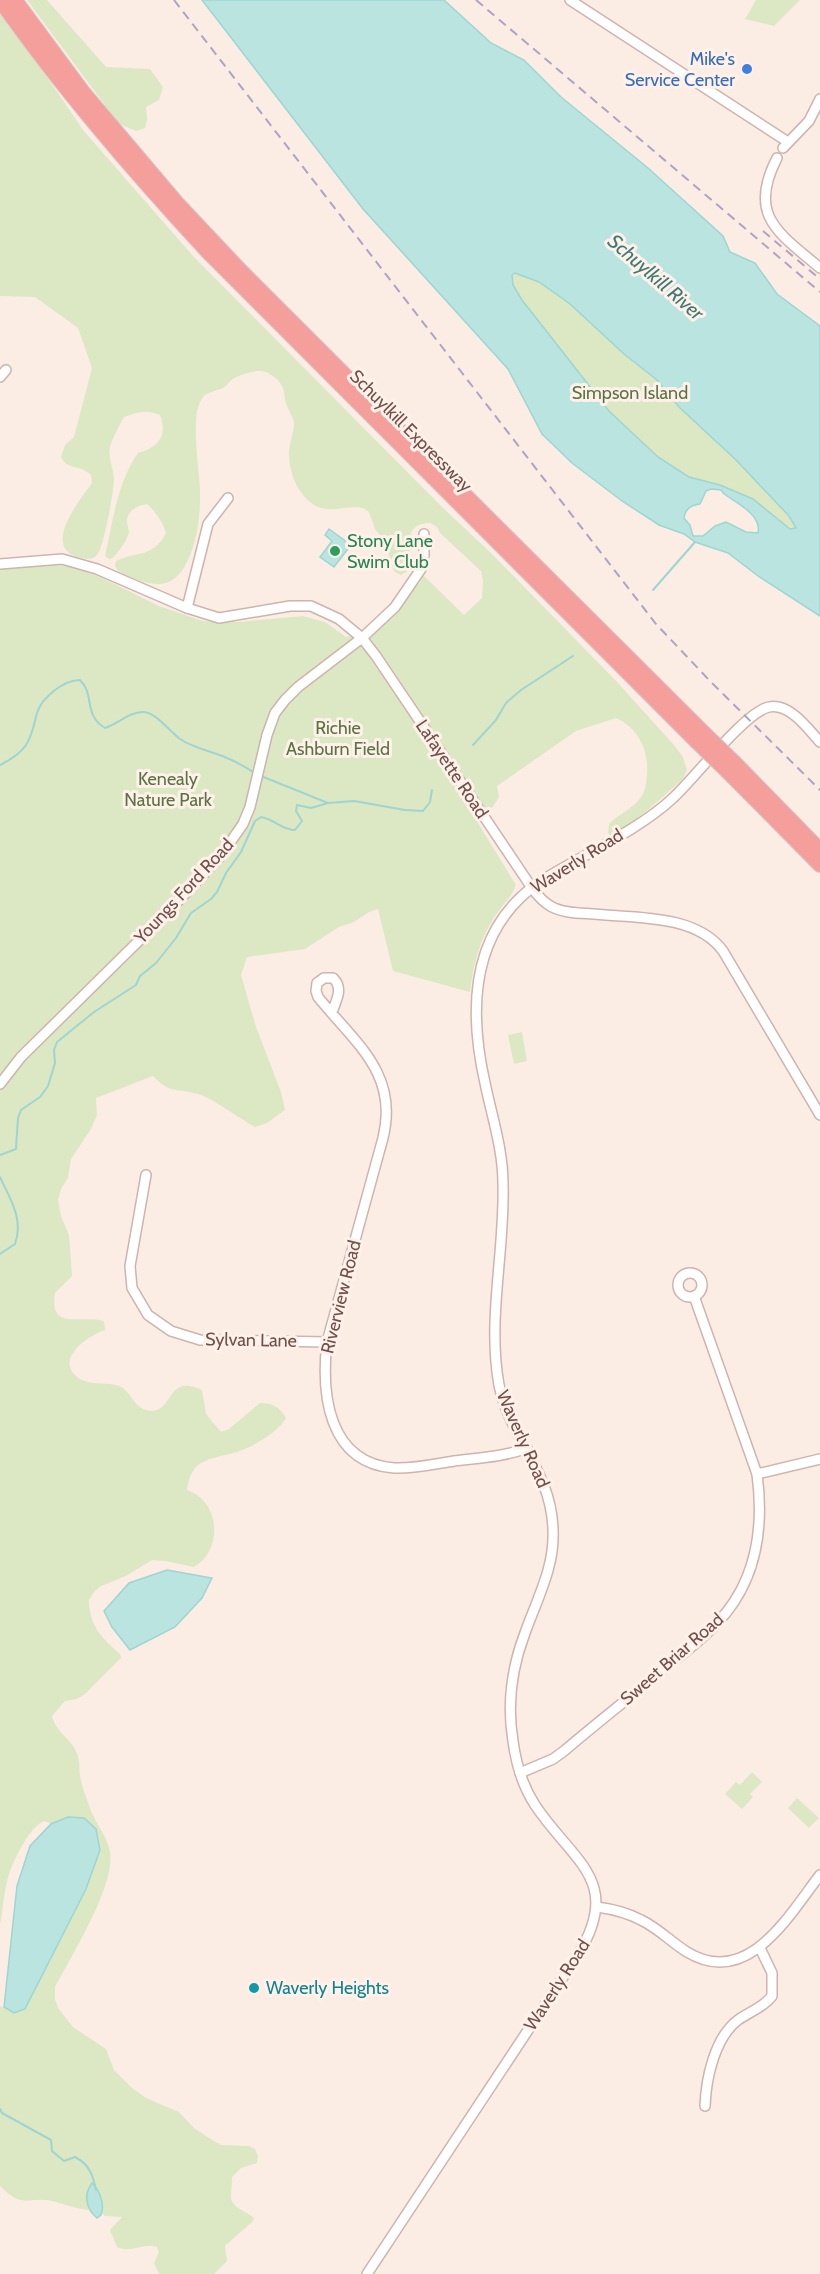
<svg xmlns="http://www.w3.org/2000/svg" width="820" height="2274" font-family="Cabin,sans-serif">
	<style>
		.green { fill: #dbe8c3 }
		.water { fill: #b9e4e0; stroke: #9fd5d1; stroke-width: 1.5; fill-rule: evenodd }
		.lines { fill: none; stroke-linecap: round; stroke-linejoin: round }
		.stream { stroke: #9fd5d1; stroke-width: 2 }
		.minor-casing { stroke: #ceb4ad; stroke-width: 12 }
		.highway-casing { stroke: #d5cac9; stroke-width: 16 }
		.minor { stroke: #fff; stroke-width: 9 }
		.highway { stroke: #f49f9c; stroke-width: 14 }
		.rail { stroke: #ada3c4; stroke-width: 2; stroke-dasharray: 9 6; stroke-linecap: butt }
		.highway-bridge-casing { stroke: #d5cac9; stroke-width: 16; stroke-linecap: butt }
		.highway-bridge { stroke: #f49f9c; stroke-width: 14 }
		.shop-dot { fill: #3f7fe0; stroke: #fef1ea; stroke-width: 2 }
		.leisure-dot { fill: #2e9e5b; stroke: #fef1ea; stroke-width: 2 }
		.culture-dot { fill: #0f9aa8; stroke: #fef1ea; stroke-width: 2 }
		.labels { text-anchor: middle; stroke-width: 6; stroke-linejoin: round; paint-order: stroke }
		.shop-label { font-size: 18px; fill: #366cbe; stroke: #fef1ea; text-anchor: end }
		.park-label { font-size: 18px; fill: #5b7340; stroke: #fef1ea }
		.street-label { font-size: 18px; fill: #734f4a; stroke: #fef1ea }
		.leisure-label { font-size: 18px; fill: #27864d; stroke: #fef1ea; text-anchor: start }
		.culture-label { font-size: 18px; fill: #0d838f; stroke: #fef1ea; text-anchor: start }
		.water-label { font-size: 20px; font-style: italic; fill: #3f7874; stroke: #fef1ea }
	</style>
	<rect width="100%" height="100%" fill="#fbede4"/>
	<g class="green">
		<polygon points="27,0 47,0 106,67 150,69 163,87 159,100 146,107 147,120 145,128 136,131 119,124"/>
		<polygon points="756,0 800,0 774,26 745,19"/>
		<path d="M0 7 83 130 193 256 443 508 493 555 617 682 674 745 683 757 687 770 683 779 650 808 620 832 611 836 608 833 609 824C618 814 633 809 641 797 646 791 646 783 647 775 649 752 639 728 616 718L576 731 497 786 499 797 492 808 481 807 476 800 467 805 516 885C512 897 502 905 495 916 480 939 473 964 470 992L393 971 378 909 369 912 354 922 339 927 305 949 247 957 241 975 256 1027 281 1092 285 1110 267 1123 255 1127C238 1118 217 1101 201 1095 178 1087 172 1096 153 1076L96 1098 97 1115 91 1129 71 1159 68 1178 61 1189 58 1200 61 1216 69 1235 72 1276 55 1293C49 1332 80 1314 104 1321L105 1330C91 1334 56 1357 75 1375 86 1387 106 1381 119 1386 131 1391 133 1406 146 1410 174 1418 164 1372 202 1390L206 1414 221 1432 229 1429 260 1403C273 1403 280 1407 286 1418 278 1433 249 1449 233 1453 208 1460 191 1459 187 1490 221 1501 223 1551 194 1567L166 1561 152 1560 126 1576 101 1586 94 1592 89 1600C89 1626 102 1638 120 1654L121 1658 85 1694 77 1699 65 1701 52 1716C56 1734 74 1739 78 1757 80 1763 79 1770 80 1776 82 1787 87 1800 91 1811 97 1825 108 1838 110 1852 116 1884 71 1957 55 1987V1999L58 2008 73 2027 106 2049 114 2070 132 2088 146 2098 179 2112 194 2128 214 2141 221 2145 249 2146 255 2149 258 2156 257 2163 241 2168 232 2177C232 2184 231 2191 231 2198 232 2207 247 2212 254 2218L253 2221 225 2246 227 2261 214 2274H159L154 2263 159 2252 157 2247C143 2242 132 2254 117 2247L110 2230 122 2217 105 2216 102 2213 103 2206 90 2187 86 2202 89 2210C75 2209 65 2204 52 2201 24 2196 25 2210 0 2186V2006L14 2013 25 2008 86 1889 68 1817 51 1824 45 1821C30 1825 14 1860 9 1874 4 1890 3 1909 0 1925V569L51 565 71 566 98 576 159 606 203 621 238 622 303 616 325 622 346 637 381 628 412 587 420 583 423 575 464 615 482 598 483 581 481 571 440 533 437 527 430 523C400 524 412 550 411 569L401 575 395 572 389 560 388 545 375 529 369 512 363 508C349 505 332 513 318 507 299 498 289 474 289 454 289 444 294 433 294 423 293 417 289 411 287 406 284 400 285 394 283 388 280 380 268 370 259 371 252 371 239 375 233 379 229 381 227 386 223 388 217 391 209 391 203 397 188 416 201 473 200 496 200 518 197 542 187 562 170 596 146 584 118 571L115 566 116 561C137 551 153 558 166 533 162 521 157 513 147 504 137 505 127 511 127 522 127 523 129 531 129 532 127 541 119 551 113 558L109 559 105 556C113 521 117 483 138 453 158 448 168 436 160 415 146 409 138 412 124 417 119 426 113 437 110 447 108 457 113 468 114 479 114 490 104 547 97 555 93 560 86 559 80 558 40 548 80 500 92 483L91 475C81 465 67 470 61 457L65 445 74 437 92 368 78 328 35 297 0 296Z"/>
		<polygon points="515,273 539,282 570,304 624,354 657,380 679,407 735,459 790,516 796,528 790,529 753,499 720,485 689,477 658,457 609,411 522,300 513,285 512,275"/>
		<polygon points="522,1032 527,1061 514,1064 508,1035"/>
		<polygon points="752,1772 762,1782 750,1794 753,1797 742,1809 725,1794 736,1782 740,1785"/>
		<polygon points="797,1798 819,1818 809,1828 788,1808"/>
	</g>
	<g class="water">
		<path d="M202 0H444L491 43 524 60 561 97 648 168 723 236 730 252 755 263 777 294 820 326V616L758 576 728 553 695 542 684 534 659 525 622 501 572 463 542 434 508 369 363 209ZM515 273 539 282 570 304 624 354 657 380 679 407 735 459 789 516 796 528 790 529 753 499 720 485 689 477 658 457 609 411 522 300 513 285 512 275ZM711 489 721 490 724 494C737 503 762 515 758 533L746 532 726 522 715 526 703 536H693L690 525 684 518C685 509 691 505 700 504L706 491Z"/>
		<polygon points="329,529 351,545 334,567 320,557 332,541 325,535"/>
		<polygon points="167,1570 212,1578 202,1598 175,1627 130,1650 112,1627 104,1611 129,1583"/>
		<polygon points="68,1817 84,1818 96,1829 100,1850 86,1889 25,2009 14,2013 4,2007 17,1886 30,1846 51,1824"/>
		<path d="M92 2183C100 2191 105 2204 101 2215L97 2218C86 2209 83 2195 92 2183Z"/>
	</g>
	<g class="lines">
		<g class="stream">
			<polyline points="653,590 695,542"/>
			<polyline points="473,745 496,720 506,703 521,690 573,656"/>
			<path d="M0 765C10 760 20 754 26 745 33 734 34 724 37 713 42 697 64 680 80 680 95 694 83 715 105 728 118 724 129 712 143 712 156 712 170 732 180 739 195 749 212 751 227 758 237 762 247 768 256 774"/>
			<polyline points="261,776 328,803"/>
			<path d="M0 1155 16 1149 18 1118 21 1110 40 1097 48 1086 55 1063 54 1050 57 1042 94 1012 136 985 140 976 156 963 176 938 191 913 211 899 217 892 226 873 241 852 255 821 261 817C274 819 282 830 295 830L302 821 296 811 297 805 311 808 328 803 354 801 405 810 423 811 430 802 432 790"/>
			<path d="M0 1177C10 1199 24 1219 15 1244L0 1254"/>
			<path d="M0 2109 2 2113 51 2140 52 2151 64 2161 75 2157C89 2164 93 2175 96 2190"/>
		</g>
		<defs>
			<g id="minor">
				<polyline points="570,0 788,142"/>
				<polyline points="783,148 809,121 820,99"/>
				<path d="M777 158C747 216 779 233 820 268"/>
				<polyline points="0,377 6,370"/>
				<path d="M0 564 62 559 97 569 187 608 219 618 290 606H311L339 619 362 638 376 656 532 888C537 895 543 902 552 907 564 913 579 913 593 914 634 918 696 914 723 951L820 1115"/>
				<polyline points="187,608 208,524 228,498"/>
				<path d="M332 1012C336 1001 344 988 333 978H324L317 983 316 991 318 997C355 1043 399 1073 383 1138L327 1342C321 1394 328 1463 394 1468 414 1469 435 1464 454 1461 478 1458 504 1457 527 1448"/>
				<polyline points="0,1084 21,1057 167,913 220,857 243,824 250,807 267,735 275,713 285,700 298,687 362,638 395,607 421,569 424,555 424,534"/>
				<polyline points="146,1175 130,1266 132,1288 148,1315 171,1331 200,1340 327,1342"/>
				<circle cx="690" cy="1285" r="12"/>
				<polyline points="757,1474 820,1459"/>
				<path d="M520 1773 553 1759 564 1751C598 1722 633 1695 666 1667 684 1653 703 1639 718 1622 757 1581 764 1527 757 1474L694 1296"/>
				<path d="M597 1907C612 1909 628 1913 641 1920 658 1928 671 1942 687 1952 748 1989 789 1915 820 1875"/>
				<path d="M705 2106C706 2078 715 2037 738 2020 749 2012 764 2007 772 1996V1973L760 1948"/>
				<path d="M367 2274 579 1953C623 1880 572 1861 535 1805 522 1785 516 1764 513 1741 507 1705 512 1667 525 1633 537 1599 555 1567 553 1529 551 1470 510 1439 499 1385 487 1319 505 1251 503 1184 503 1149 492 1117 485 1083 468 1008 471 928 541 881 581 856 639 830 673 798 694 779 745 712 769 707 790 703 808 729 820 742"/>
			</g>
			<g id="highway">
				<path d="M0 0C62 89 133 171 207 251L697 742"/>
				<polyline points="15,0 83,92 177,203 241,271 440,470 705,734"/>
				<polyline points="736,764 820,850"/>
				<polyline points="728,772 820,865"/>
			</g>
		</defs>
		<use href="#minor" class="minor-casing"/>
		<use href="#highway" class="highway-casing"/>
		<use href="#minor" class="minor"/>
		<use href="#highway" class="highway"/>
		<g class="rail">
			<polyline points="174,0 656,624 710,681 820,790"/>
			<polyline points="476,0 820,292"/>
			<polyline points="763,231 820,279"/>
		</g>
		<defs>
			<g id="highway-bridge">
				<polyline points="705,734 736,764"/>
				<polyline points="697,742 728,772"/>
			</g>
		</defs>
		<use href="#highway-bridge" class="highway-bridge-casing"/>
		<use href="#highway-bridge" class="highway-bridge"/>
	</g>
	<circle class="shop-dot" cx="747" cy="69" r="6"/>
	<circle class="leisure-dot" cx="335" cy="551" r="6"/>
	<circle class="culture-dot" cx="254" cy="1988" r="6"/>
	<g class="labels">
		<g class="shop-label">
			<text x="735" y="65">Mike's<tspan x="735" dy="21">Service Center</tspan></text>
		</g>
		<g class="park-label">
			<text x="630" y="399">Simpson Island</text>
			<text x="338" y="734">Richie<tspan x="338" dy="21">Ashburn Field</tspan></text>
			<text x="168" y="785">Kenealy<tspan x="168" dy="21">Nature Park</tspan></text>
		</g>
		<g class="street-label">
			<text transform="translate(411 431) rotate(45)" y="6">Schuylkill Expressway</text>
			<text transform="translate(452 769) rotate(56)" y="6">Lafayette Road</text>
			<text transform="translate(577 861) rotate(-32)" y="6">Waverly Road</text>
			<text transform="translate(184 891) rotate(-47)" y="6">Youngs Ford Road</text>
			<text transform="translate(341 1297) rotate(-76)" y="6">Riverview Road</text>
			<text transform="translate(251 1340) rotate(1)" y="6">Sylvan Lane</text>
			<text transform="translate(523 1439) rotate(66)" y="6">Waverly Road</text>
			<text transform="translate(672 1659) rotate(-41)" y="6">Sweet Briar Road</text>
			<text transform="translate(557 1985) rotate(-57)" y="6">Waverly Road</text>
		</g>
		<g class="leisure-label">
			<text x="347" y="547">Stony Lane<tspan x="347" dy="21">Swim Club</tspan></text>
		</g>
		<g class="culture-label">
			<text x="266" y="1994">Waverly Heights</text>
		</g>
		<g class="water-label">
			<text transform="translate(656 277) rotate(41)" y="7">Schuylkill River</text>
		</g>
	</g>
</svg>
